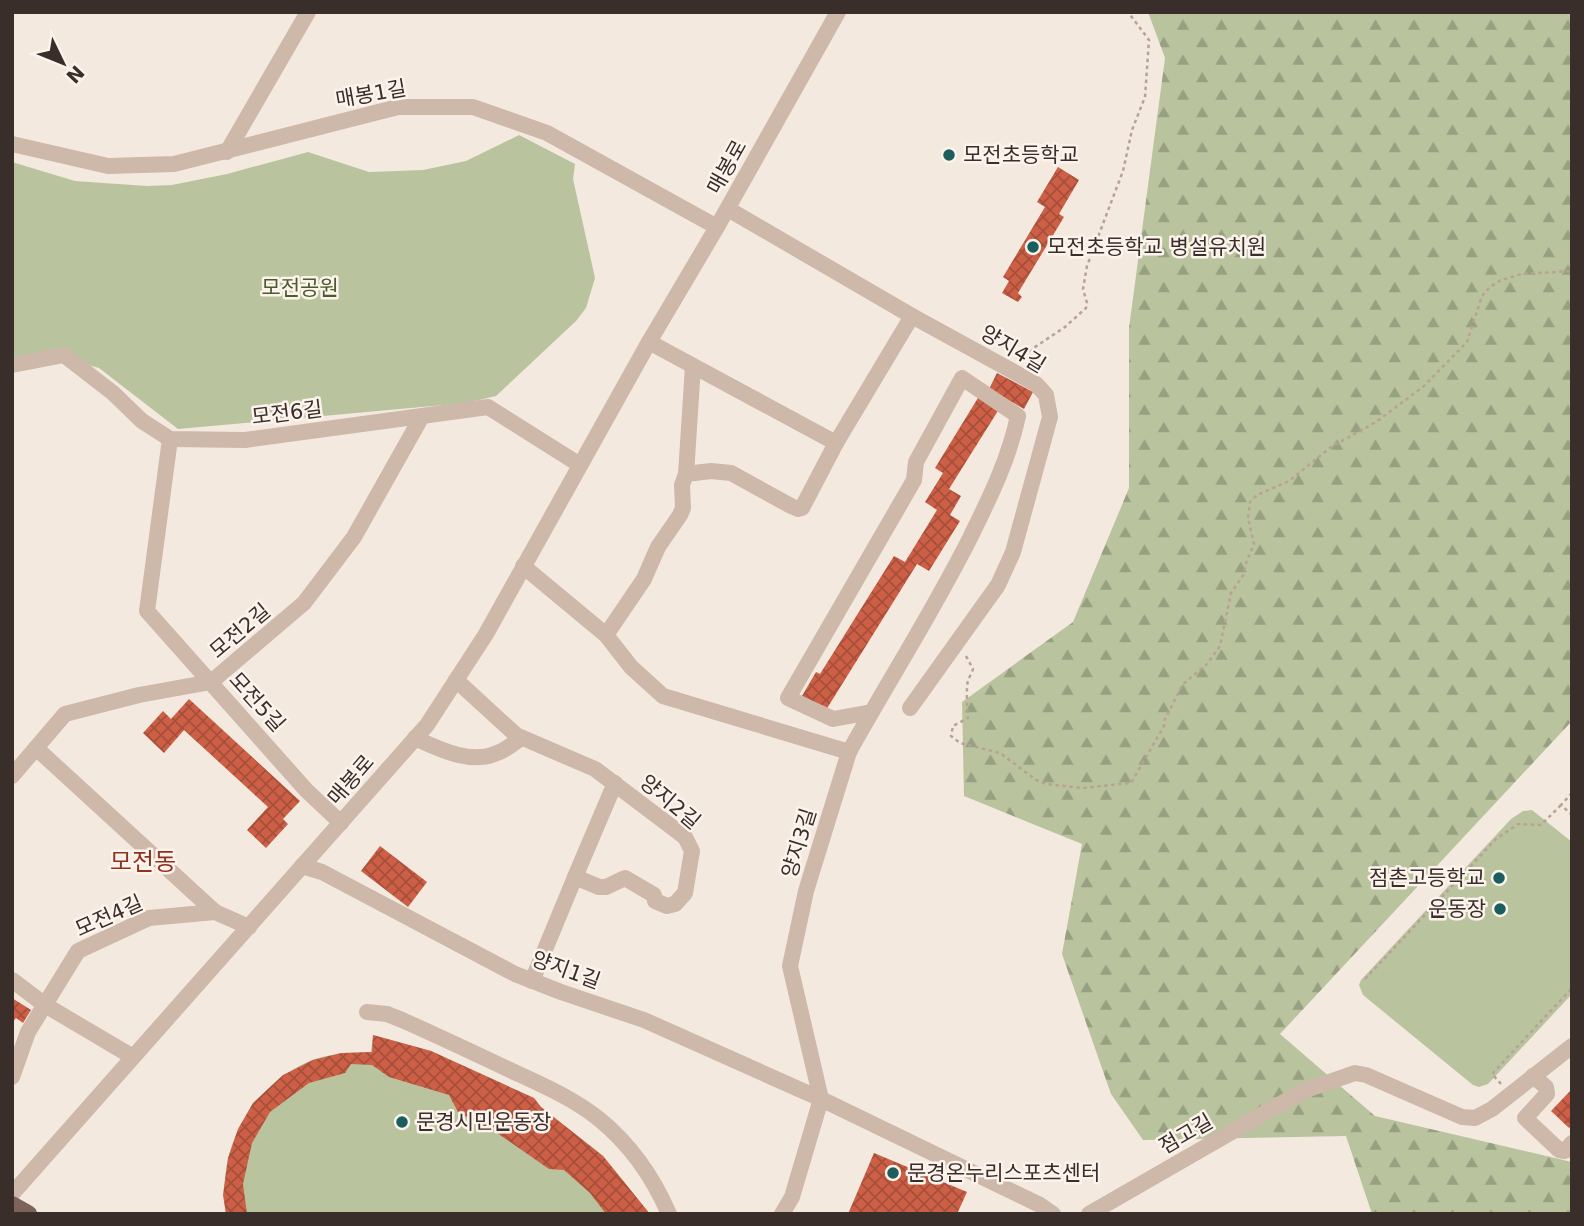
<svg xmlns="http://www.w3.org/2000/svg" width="1584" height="1226" font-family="'DejaVu Sans','Noto Sans KR',sans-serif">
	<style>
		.forest { fill: url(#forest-firs) }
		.green { fill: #b9c49e }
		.building { fill: url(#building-cross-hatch) }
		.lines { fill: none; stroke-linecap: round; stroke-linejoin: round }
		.path { stroke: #b9a294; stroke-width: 2.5; stroke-dasharray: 3.5 3.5; stroke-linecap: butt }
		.minor { stroke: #cdb8aa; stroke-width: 16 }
		.major { stroke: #7d645a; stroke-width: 18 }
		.poi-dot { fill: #1c5e5e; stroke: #fbf3ec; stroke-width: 2.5 }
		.labels { text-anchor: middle; stroke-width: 5; stroke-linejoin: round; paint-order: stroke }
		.street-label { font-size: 21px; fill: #3a2e2a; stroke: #fbf3ec }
		.poi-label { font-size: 21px; fill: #3a2e2a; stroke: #fbf3ec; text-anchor: start }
		.park-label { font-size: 21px; fill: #4c5a2c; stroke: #fbf3ec }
		.quarter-label { font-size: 24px; fill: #8e331e; stroke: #fbf3ec }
	</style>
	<defs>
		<pattern id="forest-firs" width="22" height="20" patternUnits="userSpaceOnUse" patternTransform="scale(1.75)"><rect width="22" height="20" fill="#b9c49e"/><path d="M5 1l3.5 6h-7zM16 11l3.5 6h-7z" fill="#97a081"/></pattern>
		<pattern id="building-cross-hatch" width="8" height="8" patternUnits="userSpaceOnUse" patternTransform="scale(1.75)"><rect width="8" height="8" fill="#cc5f45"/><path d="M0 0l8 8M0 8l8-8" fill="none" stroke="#a74f3a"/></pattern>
	</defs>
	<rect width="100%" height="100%" fill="#f4e9df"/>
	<polygon class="forest" points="1148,12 1572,12 1572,721 1280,1034 1375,1116 1572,1162 1572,1214 1372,1214 1346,1136 1143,1140 1111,1094 1062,954 1082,844 964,796 962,702 1073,622 1129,488 1129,328 1165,58"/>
	<g class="green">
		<polygon points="519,135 575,164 573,179 595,278 586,308 576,321 496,396 466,403 178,429 99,368 67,359 12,359 12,162 75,181 147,186 172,185 227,174 308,152 369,172 423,170 466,161"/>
		<polygon points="1532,810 1572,842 1572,994 1488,1084 1479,1087 1473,1085 1363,995 1359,985 1361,980 1511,819 1523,811"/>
		<path d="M373 1035 431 1051 534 1098 541 1107 603 1156 650 1214H226C216 1149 251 1085 312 1060 331 1053 352 1053 371 1052Z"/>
	</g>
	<g class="building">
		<polygon points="1058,167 1079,180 1059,214 1064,217 1018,293 1022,297 1018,302 1002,293 1009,281 1003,277 1045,207 1037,202"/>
		<polygon points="997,373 1033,392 1024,409 989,389"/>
		<polygon points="981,393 1001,406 949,489 961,496 950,515 960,521 929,571 917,564 826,710 802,696 816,672 820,674 894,556 905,562 937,510 925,502 943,473 935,468"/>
		<polygon points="189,699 300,801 283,819 288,824 266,848 247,830 268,807 184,730 164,753 143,733 163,711 171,719"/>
		<polygon points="380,846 427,882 408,907 361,871"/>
		<polygon points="12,998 31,1010 23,1023 16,1018 12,1023"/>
		<polygon points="373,1035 431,1051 534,1098 541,1107 603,1156 650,1214 606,1214 590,1193 564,1170 549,1169 497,1133 458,1112 449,1095 389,1077 372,1065 351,1064 345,1073 309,1083 270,1112 252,1143 243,1184 247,1214 226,1214 223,1195 228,1158 238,1129 253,1103 283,1075 313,1060 341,1053 372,1052"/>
		<polygon points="1572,1089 1572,1126 1569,1128 1551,1111"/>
		<polygon points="874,1153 967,1192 957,1214 848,1214"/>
	</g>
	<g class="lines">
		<g class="path">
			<polyline points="1017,359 1065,327 1086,308 1087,303 1083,289 1087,266 1123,171 1132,130 1145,97 1149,40 1128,12"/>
			<path d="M966 656 973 669C972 673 969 677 968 681 966 685 967 712 968 718L953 726 951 736 960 743 1000 753 1036 780 1046 784 1082 788 1131 783 1164 726V721L1183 684 1207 664 1220 646 1231 593 1244 574 1246 563 1254 544 1248 518 1250 502 1257 495 1289 481 1331 447 1376 422 1424 386 1467 342 1482 296 1490 287 1499 281 1521 274 1572 271"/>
			<polyline points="1572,793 1561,805 1572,815"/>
			<polyline points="1365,979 1496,839 1518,824 1541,825 1561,805"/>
			<polyline points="1501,1084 1492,1074 1572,988"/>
		</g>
		<g class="minor">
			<polyline points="12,144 108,166 174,164 398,107 473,107 547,133 717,227"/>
			<polyline points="227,152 308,12"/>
			<polyline points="728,209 912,316 1036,384 1046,395 1050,417 1013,552 998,585 910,708"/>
			<polyline points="649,342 836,443"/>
			<polyline points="12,365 64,355 113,393 142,421 170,439 245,440 488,407 580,465"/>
			<polyline points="170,439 147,611 306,790 341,823"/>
			<polyline points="686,474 693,366"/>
			<polyline points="523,566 606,635 631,667 663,696 849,752 806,891 790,966 821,1099 792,1197 782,1214"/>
			<polyline points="606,635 644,579 658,547 680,515 683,508 682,485 686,474 711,471 731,473 791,506 798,509 802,508 836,443 912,316"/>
			<polyline points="456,680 516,735 595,769 685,837 692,851 685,893 675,904 667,906 655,901 654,895 625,878 606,887 599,887 575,877 532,981"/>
			<path d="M415 738C439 749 471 765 497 753 506 750 514 743 521 738"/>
			<polyline points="36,748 215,912 249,927"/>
			<path d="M849 752C889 680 934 610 971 536 990 497 1009 459 1018 416L962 378 916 462 914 480 788 698 833 719 872 712"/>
			<polyline points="12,776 65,714 139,695 211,682 304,603 354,537 421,418"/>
			<polyline points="302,866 322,872 515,974 561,992 644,1020 821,1099 1040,1205 1053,1214"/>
			<polyline points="575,877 615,783"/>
			<polyline points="12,980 45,1005 133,1057"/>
			<path d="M367 1012 387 1014 402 1020C438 1036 474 1053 510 1070 540 1084 573 1098 599 1119 631 1145 653 1177 669 1214"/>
			<polyline points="1533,1076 1546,1087 1547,1094 1525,1118 1559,1150 1565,1151 1572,1143"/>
			<polyline points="12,1077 28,1032 78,951 149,918 215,912"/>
			<polyline points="12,1194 427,725 486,634 649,342 717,227 838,12"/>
			<polyline points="1089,1214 1303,1091 1355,1073 1366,1075 1462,1117 1475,1118 1492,1109 1572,1046"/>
		</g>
		<polyline class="major" points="12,1205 28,1214"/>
	</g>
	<g class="poi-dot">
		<circle cx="949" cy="155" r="7"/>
		<circle cx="1033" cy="247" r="7"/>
		<circle cx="1499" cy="878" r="7"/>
		<circle cx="1500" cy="909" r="7"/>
		<circle cx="402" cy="1122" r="7"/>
		<circle cx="893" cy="1173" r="7"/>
	</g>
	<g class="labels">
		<g class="street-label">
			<text transform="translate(371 94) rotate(-10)" y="7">매봉1길</text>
			<text transform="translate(727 167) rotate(-61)" y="7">매봉로</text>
			<text transform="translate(1013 349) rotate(31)" y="7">양지4길</text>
			<text transform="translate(287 413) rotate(-7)" y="7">모전6길</text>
			<text transform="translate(240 631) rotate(-40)" y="7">모전2길</text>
			<text transform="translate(257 702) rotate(48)" y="7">모전5길</text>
			<text transform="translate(351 780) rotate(-49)" y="7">매봉로</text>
			<text transform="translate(670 802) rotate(40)" y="7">양지2길</text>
			<text transform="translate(799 843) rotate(-73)" y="7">양지3길</text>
			<text transform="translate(109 916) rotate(-24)" y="7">모전4길</text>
			<text transform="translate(566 970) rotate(20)" y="7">양지1길</text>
			<text transform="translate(1186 1134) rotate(-30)" y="7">점고길</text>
		</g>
		<g class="poi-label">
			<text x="963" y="162">모전초등학교</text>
			<text x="1047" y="254">모전초등학교 병설유치원</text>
			<text x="1485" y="885" text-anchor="end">점촌고등학교</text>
			<text x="1486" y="916" text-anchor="end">운동장</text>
			<text x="416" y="1129">문경시민운동장</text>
			<text x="907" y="1180">문경온누리스포츠센터</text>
		</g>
		<g class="park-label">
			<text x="300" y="295">모전공원</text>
		</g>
		<g class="quarter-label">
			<text x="143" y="870">모전동</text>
		</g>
	</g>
	<rect width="1584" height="1226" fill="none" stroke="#3a2e2a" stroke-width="28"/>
	<g transform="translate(63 63) rotate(133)" stroke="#fbf3ec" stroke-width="5" paint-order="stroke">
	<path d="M0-5L12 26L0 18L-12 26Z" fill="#3a2e2a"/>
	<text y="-10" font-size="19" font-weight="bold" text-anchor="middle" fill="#3a2e2a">N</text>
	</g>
</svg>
